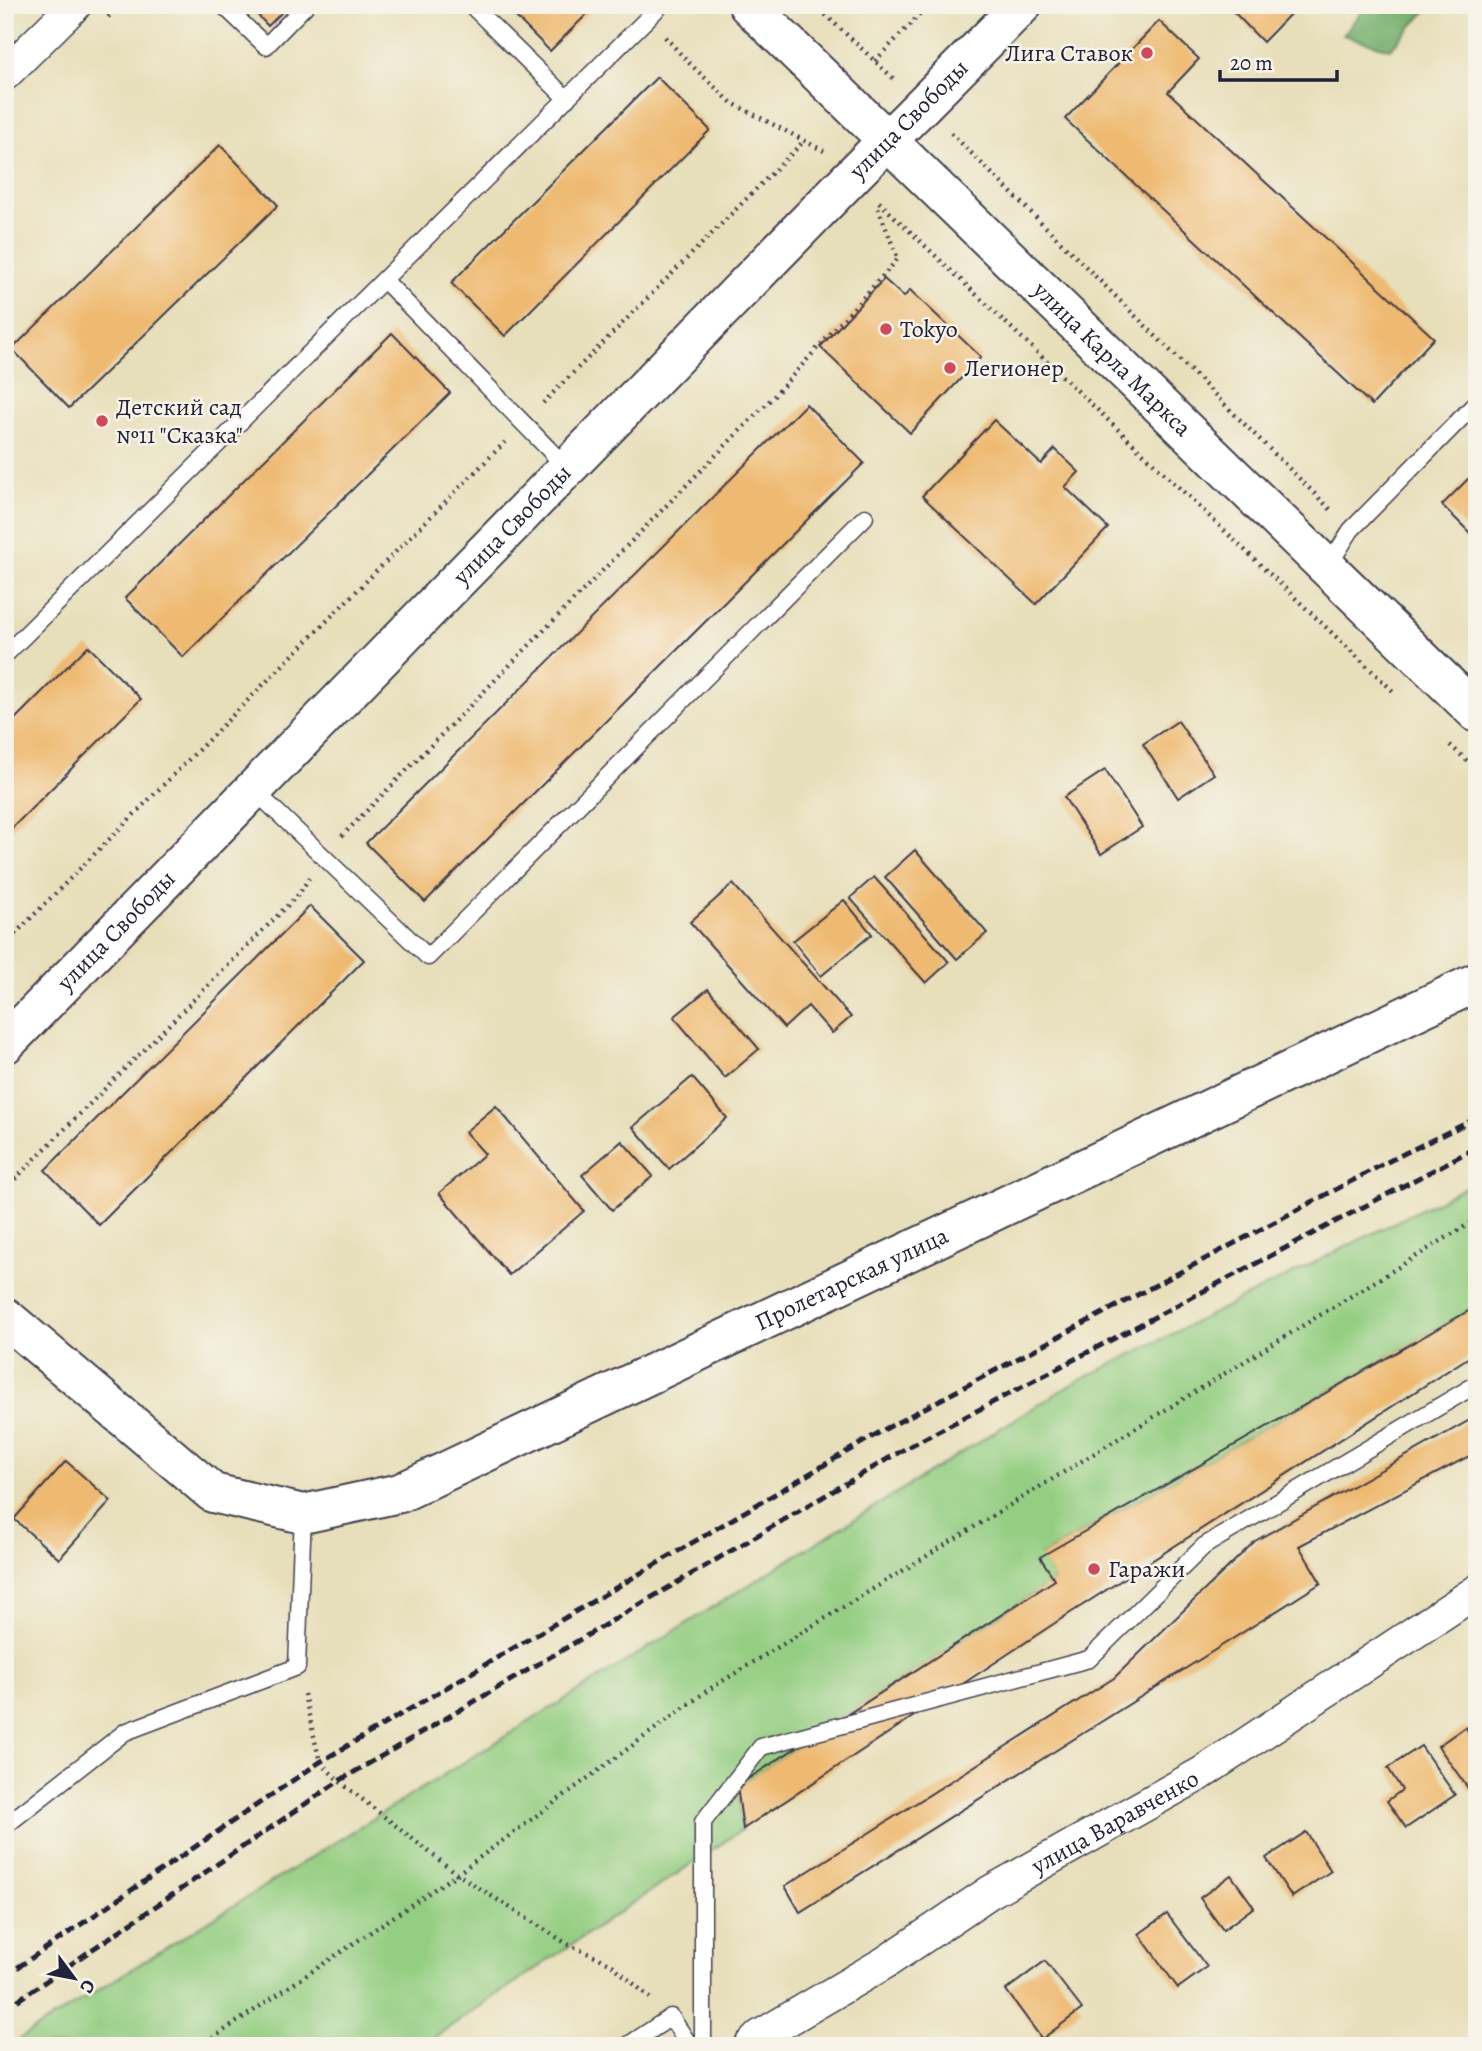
<svg xmlns="http://www.w3.org/2000/svg" width="1482" height="2051" font-family="Alegreya,serif">
	<style>
		.green { fill: #94ce82; stroke: #5b785e; stroke-width: 2 }
		.forest { fill: #77b170; stroke: #4c6a56; stroke-width: 2 }
		.building { fill: #eeb970 }
		.lines { fill: none; stroke-linecap: round; stroke-linejoin: round }
		.lane-casing { stroke: #403e4e; stroke-width: 19 }
		.street-casing { stroke: #403e4e; stroke-width: 35 }
		.secondary-casing { stroke: #403e4e; stroke-width: 42 }
		.path { stroke: #403e4e; stroke-width: 4.5; stroke-dasharray: 2 5; stroke-linecap: butt }
		.lane { stroke: #fff; stroke-width: 16 }
		.street { stroke: #fff; stroke-width: 32 }
		.secondary { stroke: #fff; stroke-width: 38 }
		.rail { stroke: #22223b; stroke-width: 5; stroke-dasharray: 10 5; stroke-linecap: butt }
		.poi-dot { fill: #d1495b; stroke: #f7f3e8; stroke-width: 2.5 }
		.labels { text-anchor: middle; stroke-width: 5; stroke-linejoin: round; paint-order: stroke }
		.poi-label { font-size: 24px; fill: #22223b; stroke: #f7f3e8; text-anchor: start }
		.street-label { font-size: 24px; fill: #22223b; stroke: #f7f3e8 }
	</style>
	<rect width="100%" height="100%" fill="#f7f3e8"/>
	<filter id="ink" filterUnits="userSpaceOnUse"><feTurbulence type="fractalNoise" baseFrequency=".0143" numOctaves="2"/><feDisplacementMap in="SourceGraphic" scale="14" xChannelSelector="R" yChannelSelector="G"/><feConvolveMatrix kernelMatrix="1 2 1 2 8 2 1 2 1" color-interpolation-filters="sRGB"/></filter>
	<filter id="wash" filterUnits="userSpaceOnUse"><feTurbulence type="fractalNoise" baseFrequency=".00686" numOctaves="4" result="noise"/><feDisplacementMap in="SourceGraphic" scale="28" xChannelSelector="R" yChannelSelector="G"/><feGaussianBlur stdDeviation="1.57" result="paint"/><feColorMatrix in="noise" values="0 0 0 0 0 0 0 0 0 0 0 0 0 0 0 0 0 1.4 0 .05"/><feComposite in="paint" operator="in"/></filter>
	<g filter="url(#wash)">
		<rect width="100%" height="100%" fill="#e7dfba"/>
		<polygon class="green" points="1477,1181 1477,1306 1041,1556 1055,1580 737,1786 743,1829 421,2046 8,2046 1070,1385"/>
		<polygon class="forest" points="1367,5 1432,5 1390,49 1343,35"/>
		<g id="blocks">
			<g class="building">
				<polygon points="248,5 289,5 268,26"/>
				<polygon points="504,5 596,5 550,51"/>
				<polygon points="1227,5 1299,5 1263,42"/>
				<polygon points="1159,21 1199,59 1168,92 1434,338 1372,405 1065,119"/>
				<polygon points="657,77 710,130 505,336 451,283"/>
				<polygon points="220,145 278,205 69,408 12,349"/>
				<polygon points="884,279 904,297 910,290 981,357 910,433 820,347"/>
				<polygon points="392,333 450,393 183,657 125,598"/>
				<polygon points="806,404 864,463 425,902 366,843"/>
				<polygon points="994,420 1041,464 1055,449 1079,472 1065,487 1108,528 1036,604 922,496"/>
				<polygon points="1477,470 1477,540 1442,505"/>
				<polygon points="88,646 141,699 5,835 5,729"/>
				<polygon points="1178,721 1214,774 1178,798 1143,744"/>
				<polygon points="1105,770 1142,827 1101,854 1064,797"/>
				<polygon points="915,850 987,933 957,959 885,877"/>
				<polygon points="874,877 949,962 926,983 850,898"/>
				<polygon points="733,884 851,1017 832,1033 808,1006 784,1028 690,922"/>
				<polygon points="844,900 872,934 821,976 793,941"/>
				<polygon points="310,906 364,960 99,1225 45,1170"/>
				<polygon points="708,989 759,1049 725,1078 674,1017"/>
				<polygon points="692,1077 727,1118 669,1169 633,1127"/>
				<polygon points="496,1106 584,1211 509,1275 439,1193 485,1154 465,1132"/>
				<polygon points="622,1141 653,1176 612,1210 582,1175"/>
				<polygon points="1477,1306 1477,1352 1061,1619 743,1829 737,1786 1055,1580 1040,1557"/>
				<polygon points="1477,1416 1477,1452 1299,1546 1321,1583 800,1912 785,1886 1114,1678 1255,1541"/>
				<polygon points="66,1461 111,1501 59,1559 14,1519"/>
				<polygon points="1465,1727 1477,1744 1477,1786 1470,1791 1438,1746"/>
				<polygon points="1421,1746 1455,1795 1406,1828 1387,1801 1402,1790 1388,1768"/>
				<polygon points="1306,1832 1331,1871 1292,1897 1266,1858"/>
				<polygon points="1231,1875 1254,1907 1223,1930 1200,1898"/>
				<polygon points="1167,1914 1207,1967 1178,1988 1139,1934"/>
				<polygon points="1045,1961 1082,2009 1042,2039 1006,1990"/>
			</g>
		</g>
	</g>
	<g filter="url(#ink)">
		<use href="#blocks" fill-opacity="0" stroke="#403e4e" stroke-width="2"/>
		<g class="lines">
			<defs>
				<g id="lane">
					<polyline points="223,5 266,46 306,5"/>
					<polyline points="471,5 567,99"/>
					<polyline points="384,280 567,468"/>
					<polyline points="1327,568 1351,530 1477,402"/>
					<polyline points="5,655 661,5"/>
					<polyline points="254,790 428,957 865,517"/>
					<polyline points="5,1826 125,1732 297,1667 303,1514"/>
					<polyline points="627,2046 671,2017 690,2046"/>
					<polyline points="703,2046 703,1822 761,1747 1089,1659 1204,1546 1477,1384"/>
				</g>
				<g id="street">
					<polyline points="5,74 75,5"/>
					<path id="s1" d="M750 2046 760 2036 886 1962 990 1892 1202 1773 1477 1591"/>
				</g>
				<g id="secondary">
					<path id="s2" d="M748 5 1477 713"/>
					<path id="s3" d="M5 1044 851 177 1022 5"/>
					<path id="s4" d="M5 1317 213 1493 303 1514 400 1493 1477 982"/>
				</g>
			</defs>
			<use href="#lane" class="lane-casing"/>
			<use href="#street" class="street-casing"/>
			<use href="#secondary" class="secondary-casing"/>
			<g class="path">
				<polyline points="815,5 894,79"/>
				<polyline points="108,17 120,5"/>
				<polyline points="665,37 690,64 732,103 824,151"/>
				<polyline points="875,61 929,5"/>
				<polyline points="5,118 15,109"/>
				<polyline points="951,133 1332,511"/>
				<polyline points="879,202 1393,691"/>
				<polyline points="543,403 804,141"/>
				<polyline points="1450,745 1477,770"/>
				<polyline points="342,836 775,395 898,259 877,205"/>
				<polyline points="5,944 505,442"/>
				<polyline points="5,1189 299,894 309,878"/>
				<polyline points="304,1694 320,1762 339,1781 457,1874 569,1945 610,1963 650,1998"/>
				<polyline points="201,2046 457,1874 708,1690 1477,1219"/>
			</g>
			<use href="#lane" class="lane"/>
			<use href="#street" class="street"/>
			<use href="#secondary" class="secondary"/>
			<g class="rail">
				<polyline points="5,1976 320,1762 887,1428 1393,1159 1477,1118"/>
				<polyline points="5,2009 339,1781 908,1447 1477,1147"/>
			</g>
		</g>
	</g>
	<g class="poi-dot">
		<circle cx="1147" cy="53" r="7"/>
		<circle cx="886" cy="329" r="7"/>
		<circle cx="950" cy="368" r="7"/>
		<circle cx="102" cy="421" r="7"/>
		<circle cx="1094" cy="1569" r="7"/>
	</g>
	<g class="labels">
		<g class="poi-label">
			<text x="1133" y="61" text-anchor="end">Лига Ставок</text>
			<text x="900" y="337">Tokyo</text>
			<text x="964" y="376">Легионер</text>
			<text x="116" y="415">Детский сад<tspan x="116" dy="28">№11 "Сказка"</tspan></text>
			<text x="1108" y="1577">Гаражи</text>
		</g>
		<g class="street-label">
			<text dy="8" stroke="none"><textPath href="#s3" startOffset="1293">улица Свободы</textPath></text>
			<text dy="8" stroke="none"><textPath href="#s2" startOffset="508">улица Карла Маркса</textPath></text>
			<text dy="8" stroke="none"><textPath href="#s3" startOffset="726">улица Свободы</textPath></text>
			<text dy="8" stroke="none"><textPath href="#s3" startOffset="159">улица Свободы</textPath></text>
			<text dy="8" stroke="none"><textPath href="#s4" startOffset="964">Пролетарская улица</textPath></text>
			<text dy="8" stroke="none"><textPath href="#s1" startOffset="429">улица Варавченко</textPath></text>
		</g>
	</g>
	<rect width="1482" height="2051" fill="none" stroke="#f7f3e8" stroke-width="28"/>
	<g transform="translate(74 1978) rotate(122)" stroke="#f7f3e8" stroke-width="5" paint-order="stroke">
	<path d="M0-5L12 26L0 18L-12 26Z" fill="#22223b"/>
	<text y="-10" font-size="19" font-weight="bold" text-anchor="middle" fill="#22223b">С</text>
	</g>
	<path d="M1220 70v10h117v-10" fill="none" stroke="#22223b" stroke-width="3.5"/>
	<text x="1230" y="70" font-size="21" fill="#22223b" stroke="#f7f3e8" stroke-width="5" paint-order="stroke">20 m</text>
</svg>
